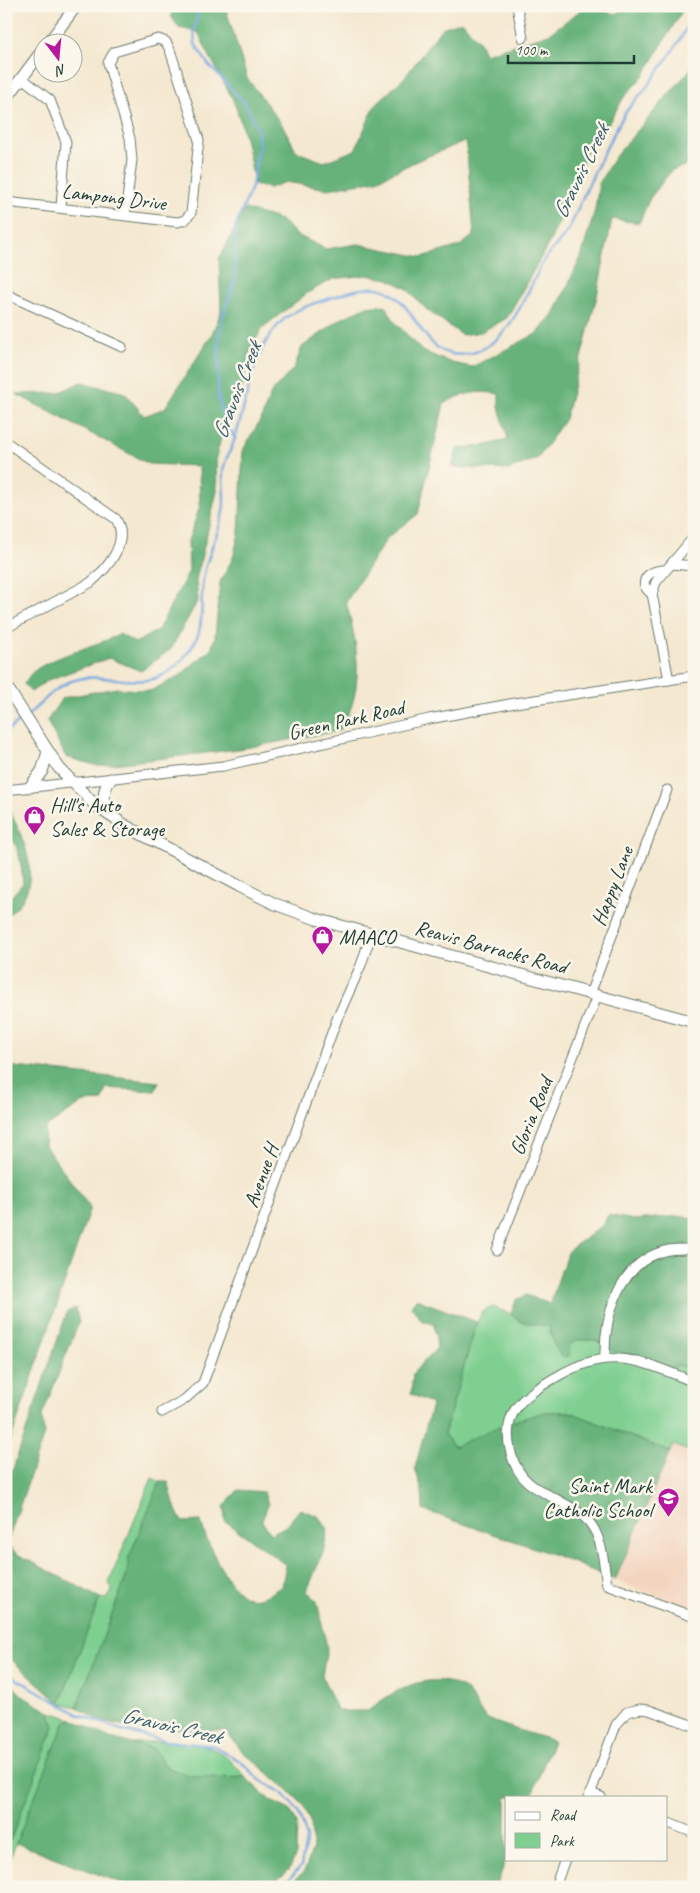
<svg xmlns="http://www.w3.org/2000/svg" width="700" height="1893" font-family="Caveat,sans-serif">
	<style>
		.built { fill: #f3d4be }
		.green { fill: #7ecf90; stroke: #4e8662 }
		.forest { fill: #66b27a; stroke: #427857 }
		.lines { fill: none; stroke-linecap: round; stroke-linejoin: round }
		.stream { stroke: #74a6df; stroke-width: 2.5 }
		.minor-casing { stroke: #6a796b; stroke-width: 11 }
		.major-casing { stroke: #6a796b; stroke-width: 13 }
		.minor { stroke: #fff; stroke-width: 9 }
		.major { stroke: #fff; stroke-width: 11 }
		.labels { text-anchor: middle; stroke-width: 5; stroke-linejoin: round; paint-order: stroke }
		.street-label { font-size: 21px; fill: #1f3d34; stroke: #fbf7ec }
		.poi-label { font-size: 21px; fill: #1f3d34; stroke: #fbf7ec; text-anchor: start }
		.water-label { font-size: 22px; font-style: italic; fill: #395c67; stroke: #fbf7ec }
	</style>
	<rect width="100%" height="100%" fill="#fbf7ec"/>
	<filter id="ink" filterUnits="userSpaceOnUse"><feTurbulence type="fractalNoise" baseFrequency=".02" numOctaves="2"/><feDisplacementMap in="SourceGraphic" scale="10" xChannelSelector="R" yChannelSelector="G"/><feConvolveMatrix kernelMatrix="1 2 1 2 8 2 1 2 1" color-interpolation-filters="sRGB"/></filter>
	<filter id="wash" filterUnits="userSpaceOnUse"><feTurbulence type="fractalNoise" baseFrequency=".0096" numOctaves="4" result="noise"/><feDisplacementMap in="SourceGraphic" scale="20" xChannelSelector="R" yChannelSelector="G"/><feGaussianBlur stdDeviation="1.12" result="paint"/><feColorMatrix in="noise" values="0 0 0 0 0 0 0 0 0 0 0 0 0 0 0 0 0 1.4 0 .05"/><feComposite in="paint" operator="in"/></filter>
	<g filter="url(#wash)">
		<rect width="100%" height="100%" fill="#f4e8d0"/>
		<polygon class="built" points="673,1445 694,1453 694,1611 615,1580"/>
		<g class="green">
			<polygon points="493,1307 511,1314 522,1322 549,1326 553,1342 570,1344 578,1340 595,1340 615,1352 648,1357 670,1369 678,1365 694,1369 694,1453 673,1445 670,1452 570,1412 546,1412 504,1424 454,1447 444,1434 477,1322 483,1311"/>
			<polygon points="152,1478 160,1482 128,1560 128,1572 77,1707 60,1703 100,1598 107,1599 112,1591 109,1582"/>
			<polygon points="50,1712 72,1719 65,1722 6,1868 6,1840 10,1841 54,1727"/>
			<path d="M166 1741C206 1744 220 1745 245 1777L227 1778 192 1776 166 1767 154 1749 132 1743Z"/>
		</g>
		<g class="forest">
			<path d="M174 6H225L247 78 283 126 297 152 324 162 355 150 375 105 404 78 442 28 462 21 482 46 485 54 549 34 585 7 616 14 625 6H685L644 75 624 97 608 124 589 144 571 196 550 241 507 318 481 332 462 335 426 309 406 288 388 279 366 275 333 279 309 292 262 328 249 354 242 389 222 434 216 457 217 491 196 580 198 600 171 649 141 671 109 658 48 680 31 692 24 684C27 680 30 674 34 671 54 656 96 646 120 634L135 643 158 630 189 571 188 541 200 506 199 466 149 464 16 394 58 393 81 382 125 393 144 416 165 408 211 336 221 312 219 259 245 209 281 220 297 235 326 249 358 244 422 257 460 246 474 235 466 141 421 159 377 180 328 189 286 182 269 188 255 185C249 157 244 125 232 98 221 76 208 55 198 32L179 28 171 16Z"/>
			<path d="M694 65V163L672 170 650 198 639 223 612 219 597 296 565 419 538 458 508 470 452 467 457 449 488 445 508 439 499 407V394C479 390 461 393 444 404L418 514 387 538 346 602C358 644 366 693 339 731L239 749 98 766 66 757 47 721 62 698 116 688 150 691 178 677 211 649 215 637 220 582 233 558 239 533 243 450 262 417 271 393 294 368 302 347 341 319 365 307 385 305 395 322 422 351 452 363 472 367 538 333 556 310 581 257 595 210 599 183 614 158Z"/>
			<path d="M6 804C25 840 48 888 6 916V903L23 883C21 866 20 844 6 832Z"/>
			<path d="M6 847C13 859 12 871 6 883Z"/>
			<polygon points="6,1066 159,1082 155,1091 106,1088 102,1101 84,1102 45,1128 44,1144 90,1208 6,1454"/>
			<polygon points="608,1215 634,1220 679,1216 694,1219 694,1369 678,1365 670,1369 648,1357 615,1352 595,1340 578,1340 570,1344 569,1356 561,1357 553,1342 549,1326 522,1322 511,1314 516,1300 526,1295 550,1304 568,1251 603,1225"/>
			<polygon points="416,1299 477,1322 444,1434 454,1447 504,1424 546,1412 570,1412 670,1452 615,1580 555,1555 423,1510 422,1491 415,1468 432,1404 411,1394 413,1373 437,1348 434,1324 422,1321 411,1306"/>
			<polygon points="76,1308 79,1322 42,1416 44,1434 7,1544 17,1554 100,1598 60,1703 6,1655 6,1489 67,1312"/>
			<path d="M160 1482H168L176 1510 182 1522 201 1521C204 1539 229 1590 246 1597 260 1602 271 1593 282 1586L286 1565 225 1521 224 1507 238 1490 264 1492 268 1504 262 1521 271 1534 286 1526 300 1509 318 1516 328 1529 323 1552 307 1591 317 1601 327 1648 322 1676 338 1711H368C393 1690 430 1669 463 1688 473 1694 477 1711 487 1718 495 1724 540 1736 553 1741L531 1797H506V1859L496 1887H288L305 1870 313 1848 311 1824 303 1805 287 1789 241 1750 226 1731 127 1726 101 1721 77 1707 128 1572V1560Z"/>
			<polygon points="6,1679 24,1697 50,1712 54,1727 10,1841 6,1840"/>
			<path d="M72 1719 110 1738 155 1749C158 1754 161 1761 165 1765 179 1779 227 1778 245 1777L271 1801 290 1810 297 1823 296 1855 289 1870 269 1887H132L16 1843 65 1722Z"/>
		</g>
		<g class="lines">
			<g class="stream">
				<polyline points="200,6 194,30 195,44 208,64 245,103 257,129 259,144 252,187 235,227 235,280 222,318 219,336 218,395 222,413 235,439"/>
				<path d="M28 715C41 704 53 689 69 682 105 667 143 697 176 666 212 631 197 615 204 574 208 553 219 533 223 512 226 499 222 485 223 471 224 460 232 449 235 438 248 400 251 354 279 324 293 309 312 304 331 298 344 293 363 286 377 288 419 294 418 367 472 353 510 342 525 296 542 264 548 252 560 243 567 232 573 222 577 210 582 199 595 171 608 142 624 115 630 105 639 97 646 88 664 64 681 41 694 14"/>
				<polyline points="6,732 23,718"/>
				<polyline points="6,838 10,862 6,879"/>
				<polyline points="6,1673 78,1714 124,1731 166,1741 214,1746 240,1761 260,1780 282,1793 298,1811 307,1837 301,1866 282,1887"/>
			</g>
		</g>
	</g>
	<g filter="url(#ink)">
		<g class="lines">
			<defs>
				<g id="minor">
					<polyline points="517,6 523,38"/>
					<polyline points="22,78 50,100 66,142 61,207"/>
					<polyline points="6,202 178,222 185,220 191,213 199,140 170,50 166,42 158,39 114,52 108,63 130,138 132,160 125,216"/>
					<polyline points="6,294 122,347"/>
					<path d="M6 442 116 519C130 542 108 568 90 583L6 628"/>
					<polyline points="672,564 694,566"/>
					<path d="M652 594C635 582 650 569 665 570"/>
					<polyline points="669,680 652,594 656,582 694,537"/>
					<polyline points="6,790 223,766 429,719 515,703 694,676"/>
					<polyline points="590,994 667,790"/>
					<polyline points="497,1250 597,996"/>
					<path d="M605 1358C604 1317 618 1266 661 1252 668 1249 677 1249 684 1249"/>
					<path d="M694 1382C642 1361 610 1345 558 1376 544 1384 525 1395 516 1408 500 1432 511 1471 533 1486 549 1497 582 1509 592 1526 603 1542 604 1566 607 1585L694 1617"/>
					<polyline points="162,1412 184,1400 203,1383 337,1019 361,965 371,935"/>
					<polyline points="590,1793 601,1797"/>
					<polyline points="589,1797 616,1725 627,1712 640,1709 649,1710 694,1726"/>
					<polyline points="666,1822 694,1833"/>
					<polyline points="555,1887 565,1859"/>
				</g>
				<g id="major">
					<polyline points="49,42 76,6"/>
					<polyline points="6,99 42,51"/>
					<polyline points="6,686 59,768 96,806 126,826 239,886 275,904 316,919 694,1022"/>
					<polyline points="30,787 42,771 48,752"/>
					<path d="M108 814C104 800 101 791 111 779"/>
				</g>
			</defs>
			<use href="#minor" class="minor-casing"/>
			<use href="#major" class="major-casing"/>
			<use href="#minor" class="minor"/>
			<use href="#major" class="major"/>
		</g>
	</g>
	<defs>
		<symbol id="shop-pin" viewBox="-11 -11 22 30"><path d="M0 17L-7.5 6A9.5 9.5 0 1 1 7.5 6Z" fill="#b5179e" stroke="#fbf7ec"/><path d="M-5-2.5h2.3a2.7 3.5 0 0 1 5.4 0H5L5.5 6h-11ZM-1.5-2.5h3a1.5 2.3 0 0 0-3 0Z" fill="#fff"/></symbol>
		<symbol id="school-pin" viewBox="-11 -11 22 30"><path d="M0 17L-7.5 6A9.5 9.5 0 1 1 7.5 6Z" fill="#b5179e" stroke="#fbf7ec"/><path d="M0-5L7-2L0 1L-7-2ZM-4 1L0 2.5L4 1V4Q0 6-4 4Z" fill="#fff"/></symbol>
	</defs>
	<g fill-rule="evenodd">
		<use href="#shop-pin" x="22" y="804" width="25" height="34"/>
		<use href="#shop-pin" x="310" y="924" width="25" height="34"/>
		<use href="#school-pin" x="656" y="1486" width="25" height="34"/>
	</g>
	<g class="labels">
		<g class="street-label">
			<text transform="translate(114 197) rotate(7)" y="7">Lampong Drive</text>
			<text transform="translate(346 720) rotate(-13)" y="7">Green Park Road</text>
			<text transform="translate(612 886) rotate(-69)" y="7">Happy Lane</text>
			<text transform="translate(491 947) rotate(15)" y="7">Reavis Barracks Road</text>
			<text transform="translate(531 1116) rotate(-68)" y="7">Gloria Road</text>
			<text transform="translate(261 1176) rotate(-70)" y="7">Avenue H</text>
		</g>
		<g class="poi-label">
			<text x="50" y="812">Hill's Auto<tspan x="50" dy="24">Sales &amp; Storage</tspan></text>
			<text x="339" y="944">MAACO</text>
			<text x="652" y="1493" text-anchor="end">Saint Mark<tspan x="652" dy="24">Catholic School</tspan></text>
		</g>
		<g class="water-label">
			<text transform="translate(580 171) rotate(-64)" y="8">Gravois Creek</text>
			<text transform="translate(236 390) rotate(-69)" y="8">Gravois Creek</text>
			<text transform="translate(172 1725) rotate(13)" y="8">Gravois Creek</text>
		</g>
	</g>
	<rect width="700" height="1893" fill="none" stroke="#fbf7ec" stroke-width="25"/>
	<rect x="505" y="1796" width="162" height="65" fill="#fbf7ec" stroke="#a3ada2"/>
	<rect x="515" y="1812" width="25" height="8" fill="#ffffff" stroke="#a3ada2"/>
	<text x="550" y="1820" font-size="15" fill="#1f3d34">Road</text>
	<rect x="515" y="1833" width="25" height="15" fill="#7ecf90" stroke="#a3ada2"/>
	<text x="550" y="1846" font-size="15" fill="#1f3d34">Park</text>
	<g transform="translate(58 58) rotate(164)"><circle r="24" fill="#fbf7ec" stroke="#a3ada2"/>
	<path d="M0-4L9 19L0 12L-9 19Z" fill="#b5179e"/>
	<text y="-8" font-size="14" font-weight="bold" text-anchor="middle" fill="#1f3d34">N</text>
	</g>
	<path d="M508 55v8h126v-8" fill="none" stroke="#1f3d34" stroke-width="2.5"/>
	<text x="515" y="55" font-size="15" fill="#1f3d34" stroke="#fbf7ec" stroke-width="4" paint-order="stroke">100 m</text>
</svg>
